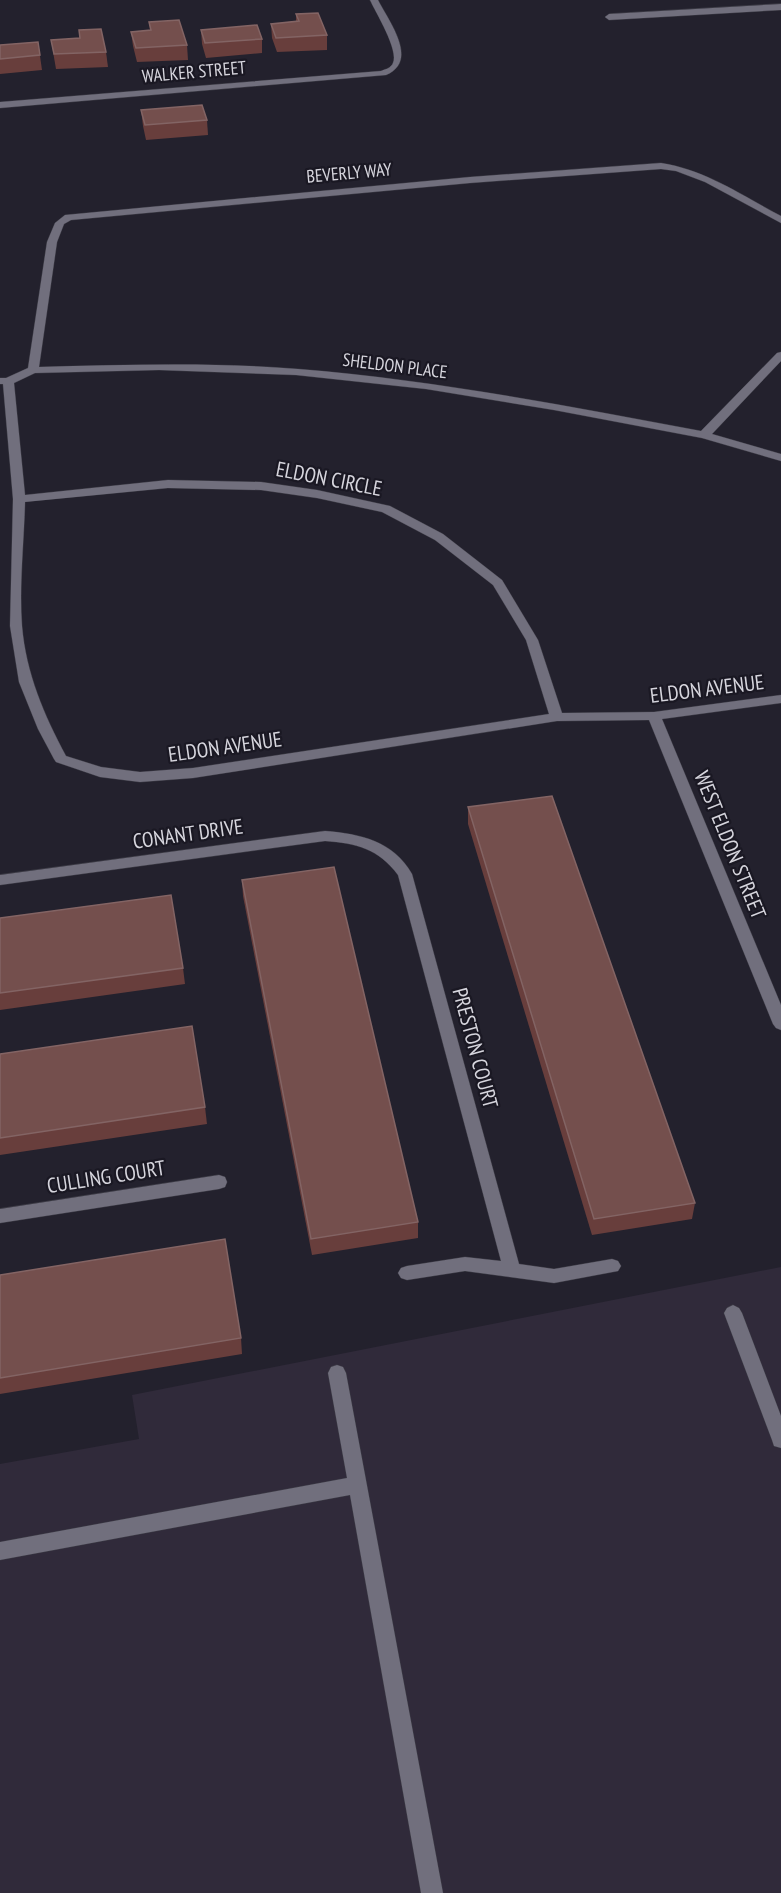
<svg xmlns="http://www.w3.org/2000/svg" width="781" height="1893" font-family="'PT Sans Narrow',sans-serif">
	<style>
		.commercial { fill: #302a3a }
		.lines { fill: none; stroke-linecap: round; stroke-linejoin: round }
		.service-casing { stroke: #3c3b45; stroke-width: 1 }
		.minor-casing { stroke: #3c3b45; stroke-width: 1 }
		.service { fill: #716f7d; fill-rule: evenodd }
		.minor { fill: #716f7d; fill-rule: evenodd }
		.wall { fill: #683e3c }
		.building { fill: #744f4d; stroke: #836464; stroke-width: 1.5 }
		.labels { text-anchor: middle; stroke-width: 4.5; stroke-linejoin: round; paint-order: stroke }
		.far-street-label { font-size: 18px; fill: #d6d5dd; stroke: #1a1823 }
		.street-label { font-size: 21px; fill: #d6d5dd; stroke: #1a1823 }
	</style>
	<rect width="100%" height="100%" fill="#23212d"/>
	<polygon class="commercial" points="781,1267 781,1893 0,1893 0,1464 139,1439 132,1395"/>
	<g class="lines">
		<defs>
			<g id="service">
				<polygon points="733,1305 739,1308 742,1313 781,1416 781,1448 774,1446 772,1440 724,1313 727,1308"/>
				<polygon points="337,1365 343,1367 346,1373 443,1893 421,1893 350,1495 0,1560 0,1542 347,1478 328,1373 331,1367"/>
			</g>
			<g id="minor">
				<path d="M370 0H378C390 23 419 61 386 75L0 108V102L381 71C386 69 391 68 393 63 399 50 376 13 370 0Z"/>
				<polygon points="781,4 781,10 609,20 605,17 609,14"/>
				<path d="M661 163C706 170 741 195 781 216V223L705 182 676 171 661 169 470 183 71 220 64 224 57 242 39 367C125 365 212 362 298 369 434 380 567 406 701 431L777 353 781 352V361L712 434 781 454V461L702 438 554 410 426 389 296 375 159 370 35 373 14 383 25 495 168 480 261 482 317 490 390 506 443 534 502 580 538 640 562 713 654 712 781 695V703L662 719 781 1005V1030L776 1028 773 1024 649 720 557 721 193 778 140 782 100 777 56 762 54 759 38 729 19 682 10 626 13 499 3 384H0V378H6L28 368 47 242 55 223 65 215 470 177ZM168 488 261 490 317 498 382 512 435 540 493 585 526 640 549 714 193 768 140 772 101 767 66 756C44 715 26 673 22 626 19 587 24 541 25 502Z"/>
				<path d="M325 831C361 834 393 841 412 874L519 1264 554 1269 612 1259 618 1261 621 1266 618 1271 554 1283 465 1271 407 1280 401 1278 398 1273 401 1268 407 1266 465 1257 501 1261 398 875C379 849 356 843 325 841L0 885V875Z"/>
				<polygon points="219,1175 225,1177 227,1182 225,1187 219,1189 0,1223 0,1209"/>
			</g>
		</defs>
		<use href="#service" class="service-casing"/>
		<use href="#minor" class="minor-casing"/>
		<use href="#service" class="service"/>
		<use href="#minor" class="minor"/>
	</g>
	<g class="wall">
		<polygon points="296,14 327,35 327,50 277,52 272,38 271,24 296,21"/>
		<polygon points="149,22 187,45 188,60 137,62 133,46 131,32 150,30"/>
		<polygon points="201,30 262,39 262,53 206,58 202,44"/>
		<polygon points="80,38 106,52 108,67 56,69 51,40"/>
		<polygon points="38,42 42,70 0,74 0,45"/>
		<polygon points="141,110 207,120 208,135 146,140 143,126"/>
		<polygon points="468,807 695,1203 692,1219 592,1235 468,824"/>
		<polygon points="242,880 418,1222 418,1238 312,1255 243,896"/>
		<polygon points="0,918 183,968 185,984 0,1010"/>
		<polygon points="0,1054 205,1107 207,1124 0,1155"/>
		<polygon points="0,1275 241,1338 242,1354 0,1394"/>
	</g>
	<g class="building">
		<polygon points="318,13 327,35 276,38 271,24 299,21 296,14"/>
		<polygon points="179,20 187,45 136,48 131,32 151,30 149,22"/>
		<polygon points="257,25 262,39 205,43 201,30"/>
		<polygon points="101,29 106,52 54,54 51,40 80,38 79,30"/>
		<polygon points="38,42 40,55 0,59 0,45"/>
		<polygon points="202,105 207,120 145,125 141,110"/>
		<polygon points="552,796 695,1203 594,1219 468,807"/>
		<polygon points="334,867 418,1222 311,1239 242,880"/>
		<polygon points="171,895 183,968 0,993 0,918"/>
		<polygon points="192,1026 205,1107 0,1138 0,1054"/>
		<polygon points="225,1239 241,1338 0,1378 0,1275"/>
	</g>
	<g class="labels">
		<g class="far-street-label">
			<text transform="translate(194 72) rotate(-5)" y="6">WALKER STREET</text>
			<text transform="translate(349 173) rotate(-5)" y="6">BEVERLY WAY</text>
			<text transform="translate(395 366) rotate(7)" y="6">SHELDON PLACE</text>
		</g>
		<g class="street-label">
			<text transform="translate(329 479) rotate(11)" y="7">ELDON CIRCLE</text>
			<text transform="translate(707 689) rotate(-7)" y="7">ELDON AVENUE</text>
			<text transform="translate(225 747) rotate(-8)" y="7">ELDON AVENUE</text>
			<text transform="translate(188 834) rotate(-8)" y="7">CONANT DRIVE</text>
			<text transform="translate(730 845) rotate(68)" y="7">WEST ELDON STREET</text>
			<text transform="translate(475 1048) rotate(75)" y="7">PRESTON COURT</text>
			<text transform="translate(106 1177) rotate(-9)" y="7">CULLING COURT</text>
		</g>
	</g>
</svg>
